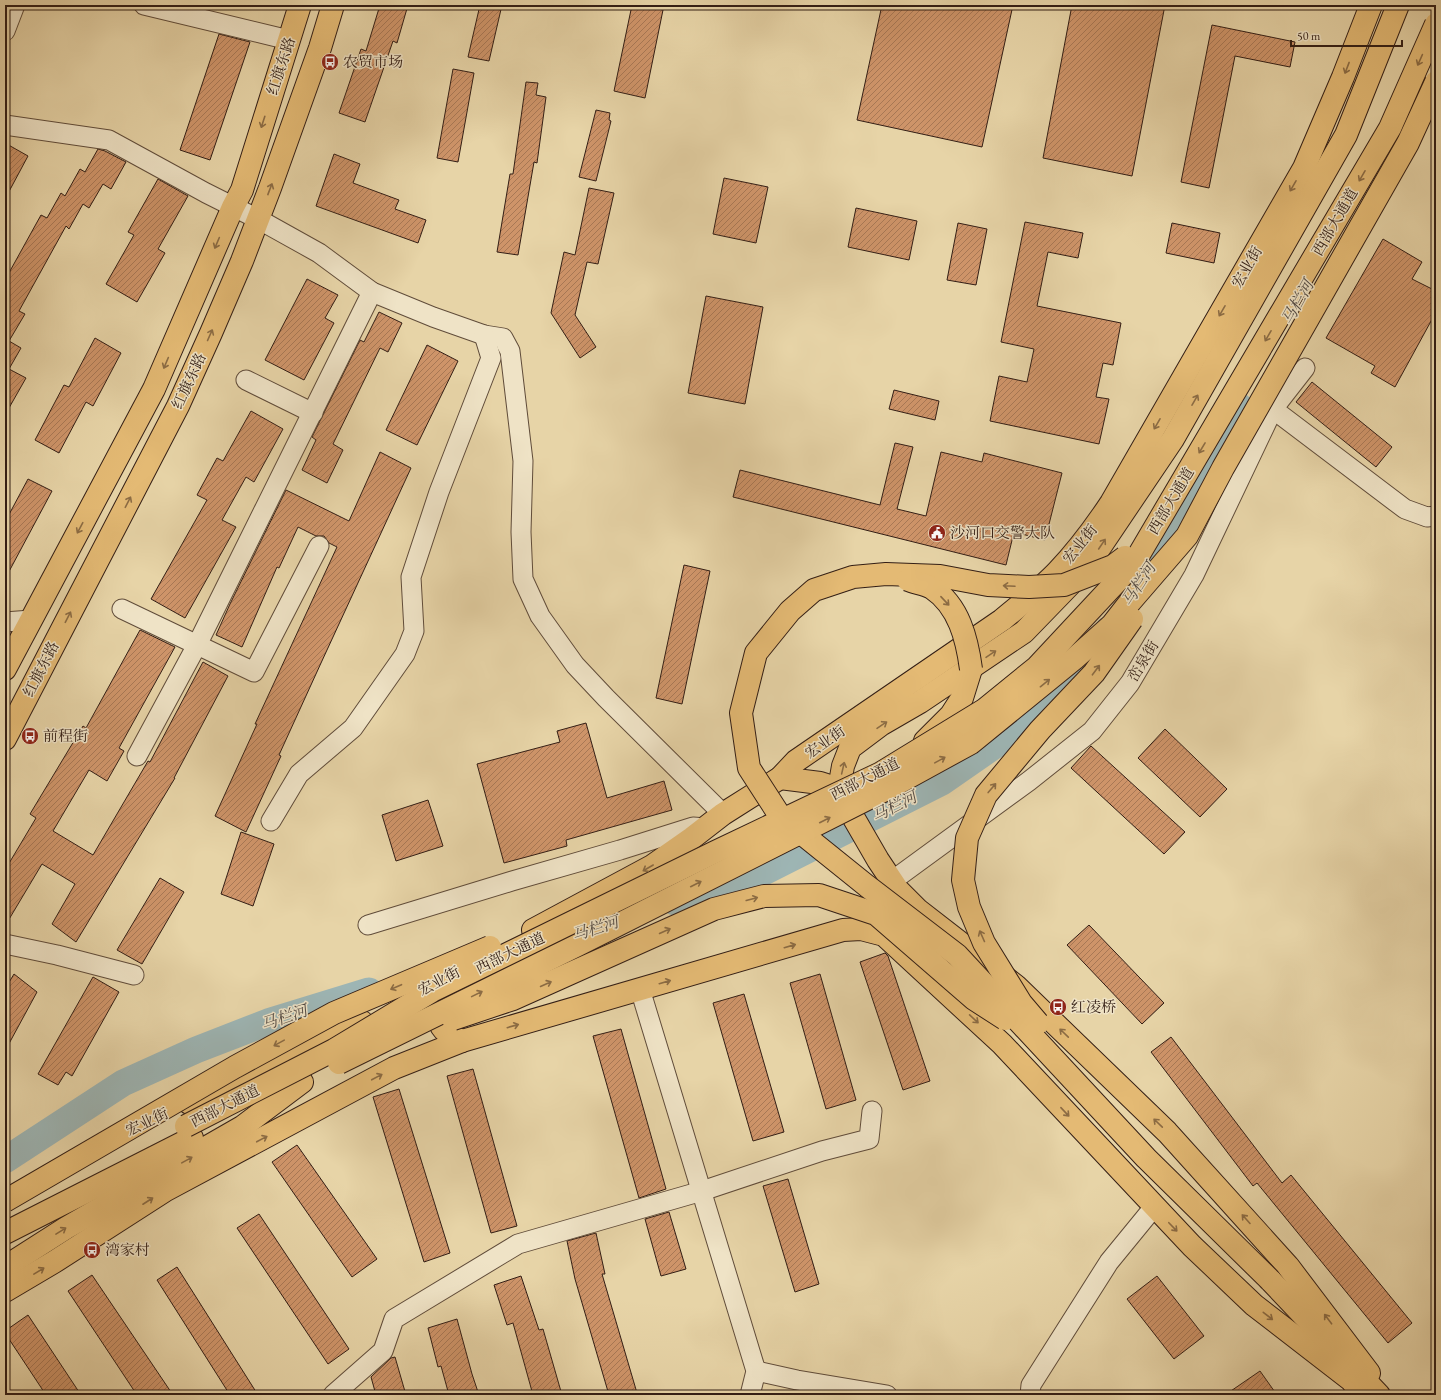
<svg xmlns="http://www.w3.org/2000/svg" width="1441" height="1400" font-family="'EB Garamond','Noto Serif SC',serif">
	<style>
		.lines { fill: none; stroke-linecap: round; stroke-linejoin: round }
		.river { stroke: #9db5b4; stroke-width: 27 }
		.building { fill: url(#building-hatch); stroke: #331e15 }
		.minor-casing { stroke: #604c3a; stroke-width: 21 }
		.major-casing { stroke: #331e15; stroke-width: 24 }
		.highway-casing { stroke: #331e15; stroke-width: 24 }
		.minor { stroke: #efe3c6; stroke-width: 19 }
		.major { stroke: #e4ba74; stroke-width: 22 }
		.highway { stroke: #e4ba74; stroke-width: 22 }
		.highway-bridge-casing { stroke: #331e15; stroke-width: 24; stroke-linecap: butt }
		.highway-bridge { stroke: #e4ba74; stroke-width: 22 }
		.oneway { stroke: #8c6c44 }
		.labels { text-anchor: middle; stroke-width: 3; stroke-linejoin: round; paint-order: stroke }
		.poi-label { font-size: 15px; fill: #331e15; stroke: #efe3c6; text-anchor: start }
		.street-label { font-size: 15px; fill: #331e15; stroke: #efe3c6 }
		.water-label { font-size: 16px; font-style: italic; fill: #534b45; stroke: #efe3c6 }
	</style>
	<defs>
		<pattern id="building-hatch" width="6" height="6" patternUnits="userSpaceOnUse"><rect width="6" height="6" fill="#ce9469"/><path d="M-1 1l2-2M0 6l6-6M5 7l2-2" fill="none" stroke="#a87855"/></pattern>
	</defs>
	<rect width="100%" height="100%" fill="#e7d4a7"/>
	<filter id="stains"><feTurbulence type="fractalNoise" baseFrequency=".005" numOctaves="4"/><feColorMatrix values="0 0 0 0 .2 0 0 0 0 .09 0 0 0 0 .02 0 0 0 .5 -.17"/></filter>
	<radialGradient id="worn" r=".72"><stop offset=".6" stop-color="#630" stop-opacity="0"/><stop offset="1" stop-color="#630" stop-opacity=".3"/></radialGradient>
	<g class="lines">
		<g class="river">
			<polyline points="1139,583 1158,554 1239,406"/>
			<polyline points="675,902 756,876 942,782 1034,718 1084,668 1108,630"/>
			<polyline points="534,947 611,922"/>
			<polyline points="5,1160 123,1083 196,1050 268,1022 369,991"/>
		</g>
	</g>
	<g class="building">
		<polygon points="380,5 408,5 397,43 393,41 365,122 339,113 361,49 366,51"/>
		<polygon points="480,5 502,5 489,61 468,57"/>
		<polygon points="632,5 664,5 645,98 614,91"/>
		<polygon points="882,5 1013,5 982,147 857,120"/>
		<polygon points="1072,5 1165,5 1132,176 1043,158"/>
		<polygon points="1212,25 1295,42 1290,67 1235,56 1209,188 1181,182"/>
		<polygon points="219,34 250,42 210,160 180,150"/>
		<polygon points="453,69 474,73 458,162 437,158"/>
		<polygon points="526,82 538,83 536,95 546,97 537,163 534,162 518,255 497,252 510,174 513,174"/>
		<polygon points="596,110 610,113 609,120 611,121 596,181 579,177"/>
		<polygon points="5,143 28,156 5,199"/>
		<polygon points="98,149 105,151 126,162 111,189 103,184 89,208 83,204 69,229 66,226 19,311 25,314 9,341 21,348 9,369 26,378 5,415 5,280 41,215 47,218 61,193 65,196 80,169 85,172"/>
		<polygon points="334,154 360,164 353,183 399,200 395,209 426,220 418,243 316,206"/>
		<polygon points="724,178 768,187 756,243 713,234"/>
		<polygon points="158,179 188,196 158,249 165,253 137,302 106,284 134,235 128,232"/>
		<polygon points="589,188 614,193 598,264 587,262 575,315 596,347 580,358 551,313 564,252 575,255"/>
		<polygon points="856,208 917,221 909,260 848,247"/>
		<polygon points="1025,222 1083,233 1078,258 1048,252 1037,306 1121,323 1113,365 1103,363 1096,397 1109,399 1099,444 990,421 999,376 1027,382 1034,349 1001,342"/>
		<polygon points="958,223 987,229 976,285 947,280"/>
		<polygon points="1172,223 1220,233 1214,263 1166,253"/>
		<polygon points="1383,239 1422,262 1412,279 1436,291 1436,312 1395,387 1371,373 1375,366 1326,338"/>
		<polygon points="307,279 338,295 325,318 334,323 304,380 265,360"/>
		<polygon points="706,296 763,307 745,404 688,393"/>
		<polygon points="379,312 402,323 388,352 380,348 333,444 343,450 327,483 302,470 316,440 312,437 360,340 364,342"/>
		<polygon points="95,338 121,353 93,406 86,402 59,453 35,440 64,385 69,387"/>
		<polygon points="427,345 458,361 417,445 386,430"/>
		<polygon points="1312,382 1392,447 1376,467 1296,402"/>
		<polygon points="894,390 939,401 935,420 889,409"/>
		<polygon points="251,411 283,429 254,482 246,477 222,520 236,527 185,618 151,599 207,500 197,495 217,458 223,461"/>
		<polygon points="895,443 913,447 897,509 926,516 941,452 982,462 984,453 1062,473 1045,540 1014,532 1006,565 733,497 740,470 880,505"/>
		<polygon points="380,452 411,468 321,663 279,755 281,756 246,832 215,816 257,724 255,724 337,547 329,543 324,536 316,536 298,527 279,568 277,567 242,647 216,635 230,604 286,490 349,521"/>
		<polygon points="28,479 52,491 5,579 5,522"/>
		<polygon points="684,565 710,571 682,704 656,698"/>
		<polygon points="140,630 175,647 119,748 124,751 107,781 89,770 53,831 93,855 148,761 150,762 203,662 228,676 174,778 175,778 76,942 52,924 75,884 42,864 5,926 5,870 36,818 30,814 83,726 86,728"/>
		<polygon points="586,723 607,798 664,781 672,810 566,840 567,846 504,863 477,764 560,742 557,731"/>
		<polygon points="1165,729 1227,789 1200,817 1138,758"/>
		<polygon points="1091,746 1185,832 1164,854 1071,768"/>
		<polygon points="428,800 443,846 396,861 382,815"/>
		<polygon points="241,832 274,844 253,906 221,894"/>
		<polygon points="160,878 184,892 142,964 117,950"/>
		<polygon points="1089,925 1164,1003 1142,1024 1067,945"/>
		<polygon points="885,953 888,956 930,1081 903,1090 860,962"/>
		<polygon points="14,974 37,992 5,1051 5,989"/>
		<polygon points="820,974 856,1100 826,1109 790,983"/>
		<polygon points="93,977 119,992 72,1076 66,1072 58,1085 38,1074"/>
		<polygon points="744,994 784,1132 753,1141 713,1003"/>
		<polygon points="621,1029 666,1189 639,1198 593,1036"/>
		<polygon points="1171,1037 1282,1183 1291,1175 1412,1323 1388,1343 1257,1183 1253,1186 1151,1052"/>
		<polygon points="473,1069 517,1226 491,1233 447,1076"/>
		<polygon points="399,1089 450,1253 424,1262 373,1097"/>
		<polygon points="297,1145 377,1259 352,1277 272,1162"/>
		<polygon points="788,1179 819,1284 795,1292 763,1186"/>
		<polygon points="669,1212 686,1269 661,1276 645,1219"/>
		<polygon points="259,1214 349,1349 328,1364 237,1228"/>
		<polygon points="596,1233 605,1274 602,1274 637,1393 629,1395 609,1395 575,1279 567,1241"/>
		<polygon points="177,1267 258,1395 230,1395 157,1280"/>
		<polygon points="92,1275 173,1395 137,1395 68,1291"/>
		<polygon points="521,1276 539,1330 543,1329 562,1395 533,1395 513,1323 507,1325 494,1285"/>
		<polygon points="1157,1276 1204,1336 1174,1359 1127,1299"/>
		<polygon points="28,1315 81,1395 46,1395 5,1333 5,1331"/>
		<polygon points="457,1319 472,1374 479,1395 449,1395 441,1366 438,1367 428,1328"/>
		<polygon points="395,1357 406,1395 376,1395 371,1377 391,1358"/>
		<polygon points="1260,1371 1277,1395 1225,1395"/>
	</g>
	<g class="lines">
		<defs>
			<g id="minor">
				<polyline points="144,5 289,40"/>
				<polyline points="5,31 15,5"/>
				<polyline points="5,125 109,140 206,193 258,219 319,253 372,292 433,317 484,335 503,338 510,351 523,461 521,532 523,579 540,616 575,665 606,698 723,814"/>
				<polyline points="246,380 313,413"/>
				<polyline points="1273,409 1405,509 1427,517 1436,516"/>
				<polyline points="122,609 254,672 319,546"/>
				<polyline points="5,622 31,620"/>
				<polyline points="137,756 197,645 372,292"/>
				<polyline points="271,821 299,774 353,728 405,654 414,631 411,577 439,492 491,358 484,335"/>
				<polyline points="892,881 1029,781 1092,731 1130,683 1194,575 1273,409 1305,368"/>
				<polyline points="368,925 512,881 620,850 693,827 706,828"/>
				<polyline points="5,944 57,955 134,975"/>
				<polyline points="640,989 756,1371 750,1395"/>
				<polyline points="756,1371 797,1380 887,1395"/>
				<polyline points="333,1395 383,1351 394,1319 518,1244 702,1191 822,1151 869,1139 872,1111"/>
				<polyline points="1030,1395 1031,1385 1109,1262 1154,1207"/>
			</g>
			<g id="major">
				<polyline points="5,669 154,389 233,207 242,190 300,5"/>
				<polyline points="5,739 178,406 211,333 242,261 270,188 320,48 333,5"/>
				<polyline points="780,778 820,783 839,789"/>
				<path d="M533 930 652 866 692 838 723 814 780 778 796 761 1002 620C1021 604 1041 589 1058 571 1078 550 1095 527 1111 503L1304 168 1343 77 1371 5"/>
				<path d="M449 975C446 981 440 988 438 994 436 999 436 1005 437 1010 438 1028 446 1034 462 1041"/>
				<polyline points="189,1103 343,1033 362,1022"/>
				<polyline points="5,1291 54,1262 166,1190 394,1068 462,1041 843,930 861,929 884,935 1002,1044 1192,1246 1254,1305 1351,1380 1363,1395"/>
				<polyline points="1369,1373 1288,1266 1167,1132 1016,986 918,910 898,890 878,860 852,815 839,789 843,766 850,748 882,724 920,702 1024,632 1086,568 1173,439 1346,135 1398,5"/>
			</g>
			<g id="highway">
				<polyline points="925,741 951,715 962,698 971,669"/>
				<polyline points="5,1233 192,1138"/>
				<polyline points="5,1267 66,1228 242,1127 302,1082"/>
				<polyline points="1270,1280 1379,1395"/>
			</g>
		</defs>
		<use href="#minor" class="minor-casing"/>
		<use href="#major" class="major-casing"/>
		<use href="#highway" class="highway-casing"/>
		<use href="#minor" class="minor"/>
		<use href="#major" class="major"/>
		<use href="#highway" class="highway"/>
		<defs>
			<g id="highway-bridge">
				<polyline points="1125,557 1113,566 1064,585 1029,587 988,585 940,576 886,574 853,577 814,590 790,611 756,653 741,713 749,768 780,816 867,886 957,955 1146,1158 1270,1280"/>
				<path d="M908 580C915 583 925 584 932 588 959 606 967 639 971 669"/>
				<polyline points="453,1019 513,999 714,909 764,896 819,895 876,914 974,999 1005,1019"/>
				<polyline points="1038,1023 1021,1003 984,943 969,907 963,880 967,838 986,795 1040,730 1094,673 1132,619"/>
				<polyline points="339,1063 578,945 887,789 971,743 1074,659 1112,625 1130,602 1187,536 1223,468 1408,143 1436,82"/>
				<polyline points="186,1126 334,1050 432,991 715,852 881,773 984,710 1037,667 1134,563 1390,128 1436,24"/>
				<polyline points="5,1201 235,1067 334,1013 490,947"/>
			</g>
		</defs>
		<use href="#highway-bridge" class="highway-bridge-casing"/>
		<use href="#highway-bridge" class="highway-bridge"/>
	</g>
	<defs><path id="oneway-shaft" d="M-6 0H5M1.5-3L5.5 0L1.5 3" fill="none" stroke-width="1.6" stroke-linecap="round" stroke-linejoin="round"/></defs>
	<g class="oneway">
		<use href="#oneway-shaft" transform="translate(1420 60) rotate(114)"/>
		<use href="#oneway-shaft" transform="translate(1347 68) rotate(111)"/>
		<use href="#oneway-shaft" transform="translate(263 122) rotate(108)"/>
		<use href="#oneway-shaft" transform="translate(1362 176) rotate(120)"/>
		<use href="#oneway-shaft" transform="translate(1293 186) rotate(120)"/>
		<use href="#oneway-shaft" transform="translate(270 189) rotate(-69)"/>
		<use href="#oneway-shaft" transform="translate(217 243) rotate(113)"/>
		<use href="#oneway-shaft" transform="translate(1222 311) rotate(120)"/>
		<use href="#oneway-shaft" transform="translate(210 335) rotate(-66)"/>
		<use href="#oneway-shaft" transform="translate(1268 336) rotate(120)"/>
		<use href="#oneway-shaft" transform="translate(166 363) rotate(113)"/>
		<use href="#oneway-shaft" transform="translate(1195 400) rotate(-60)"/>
		<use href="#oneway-shaft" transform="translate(1157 424) rotate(120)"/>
		<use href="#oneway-shaft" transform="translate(1202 448) rotate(121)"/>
		<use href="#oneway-shaft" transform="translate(128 502) rotate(-63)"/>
		<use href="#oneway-shaft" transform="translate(80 528) rotate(118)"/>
		<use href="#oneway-shaft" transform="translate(1102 544) rotate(-56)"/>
		<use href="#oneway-shaft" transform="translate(1009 586) rotate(-177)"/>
		<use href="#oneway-shaft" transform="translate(945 601) rotate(47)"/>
		<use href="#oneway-shaft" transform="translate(68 617) rotate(-63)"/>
		<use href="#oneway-shaft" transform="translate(991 654) rotate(-34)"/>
		<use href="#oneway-shaft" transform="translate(1096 670) rotate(-53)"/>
		<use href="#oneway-shaft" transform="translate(1045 683) rotate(-39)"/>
		<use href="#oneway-shaft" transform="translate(882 725) rotate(-34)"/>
		<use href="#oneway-shaft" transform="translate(940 760) rotate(-29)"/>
		<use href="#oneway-shaft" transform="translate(843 768) rotate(-77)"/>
		<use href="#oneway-shaft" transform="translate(992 788) rotate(-50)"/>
		<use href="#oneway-shaft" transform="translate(825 820) rotate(-27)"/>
		<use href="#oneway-shaft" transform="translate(648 868) rotate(150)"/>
		<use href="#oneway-shaft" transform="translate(696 884) rotate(-27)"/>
		<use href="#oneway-shaft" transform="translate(752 899) rotate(-15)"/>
		<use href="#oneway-shaft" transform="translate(665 931) rotate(-24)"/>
		<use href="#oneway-shaft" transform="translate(982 936) rotate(-114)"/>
		<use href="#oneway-shaft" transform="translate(790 946) rotate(-16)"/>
		<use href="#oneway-shaft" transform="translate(665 982) rotate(-16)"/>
		<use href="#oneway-shaft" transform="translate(546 984) rotate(-24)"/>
		<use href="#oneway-shaft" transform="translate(396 987) rotate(157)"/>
		<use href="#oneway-shaft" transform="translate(477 994) rotate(-26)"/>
		<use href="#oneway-shaft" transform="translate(974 1019) rotate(43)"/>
		<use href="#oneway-shaft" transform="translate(513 1026) rotate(-16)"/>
		<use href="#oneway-shaft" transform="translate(1064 1033) rotate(-136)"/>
		<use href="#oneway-shaft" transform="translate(279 1043) rotate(151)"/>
		<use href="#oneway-shaft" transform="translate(377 1077) rotate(-28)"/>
		<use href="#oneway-shaft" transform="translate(1065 1112) rotate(47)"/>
		<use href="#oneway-shaft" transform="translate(1158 1123) rotate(-136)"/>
		<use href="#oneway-shaft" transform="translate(262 1139) rotate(-28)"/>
		<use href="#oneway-shaft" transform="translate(187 1160) rotate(-29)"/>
		<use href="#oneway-shaft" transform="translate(148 1201) rotate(-33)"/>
		<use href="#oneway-shaft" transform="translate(1246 1219) rotate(-132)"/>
		<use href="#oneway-shaft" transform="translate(1173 1227) rotate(46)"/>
		<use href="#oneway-shaft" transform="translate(61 1231) rotate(-32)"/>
		<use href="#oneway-shaft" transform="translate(39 1271) rotate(-31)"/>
		<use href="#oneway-shaft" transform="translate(1268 1316) rotate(38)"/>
		<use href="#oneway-shaft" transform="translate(1328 1319) rotate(-127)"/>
	</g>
	<defs>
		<symbol id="bus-disc" viewBox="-11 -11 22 22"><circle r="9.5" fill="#8f2418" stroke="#efe3c6"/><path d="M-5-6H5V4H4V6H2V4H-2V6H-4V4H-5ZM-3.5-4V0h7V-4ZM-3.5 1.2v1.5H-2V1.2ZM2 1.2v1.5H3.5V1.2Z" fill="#fff"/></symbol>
		<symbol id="civic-disc" viewBox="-11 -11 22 22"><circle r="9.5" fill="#8f2418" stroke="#efe3c6"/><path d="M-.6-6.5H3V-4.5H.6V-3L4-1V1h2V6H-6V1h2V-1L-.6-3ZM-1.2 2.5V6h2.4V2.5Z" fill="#fff"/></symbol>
	</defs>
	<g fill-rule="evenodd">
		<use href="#bus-disc" x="320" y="52" width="20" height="20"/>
		<use href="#civic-disc" x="927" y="523" width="20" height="20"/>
		<use href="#bus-disc" x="20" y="726" width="20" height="20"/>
		<use href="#bus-disc" x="1048" y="997" width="20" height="20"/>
		<use href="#bus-disc" x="82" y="1240" width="20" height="20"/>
	</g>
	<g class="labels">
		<g class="poi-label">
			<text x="343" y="67">农贸市场</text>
			<text x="950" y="538">沙河口交警大队</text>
			<text x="43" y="741">前程街</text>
			<text x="1071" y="1012">红凌桥</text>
			<text x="105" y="1255">湾家村</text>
		</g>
		<g class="street-label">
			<text transform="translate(281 66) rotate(-72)" y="5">红旗东路</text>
			<text transform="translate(1335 222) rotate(-60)" y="5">西部大通道</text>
			<text transform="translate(1247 267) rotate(-60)" y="5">宏业街</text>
			<text transform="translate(189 381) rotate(-65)" y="5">红旗东路</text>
			<text transform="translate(1171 501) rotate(-59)" y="5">西部大通道</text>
			<text transform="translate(1080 544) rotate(-51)" y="5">宏业街</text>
			<text transform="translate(1143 661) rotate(-59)" y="5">峦泉街</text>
			<text transform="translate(41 669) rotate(-63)" y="5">红旗东路</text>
			<text transform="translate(825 742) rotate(-35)" y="5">宏业街</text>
			<text transform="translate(865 779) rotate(-27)" y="5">西部大通道</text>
			<text transform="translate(510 953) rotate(-26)" y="5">西部大通道</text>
			<text transform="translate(439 981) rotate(-28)" y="5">宏业街</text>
			<text transform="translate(225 1106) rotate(-27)" y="5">西部大通道</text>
			<text transform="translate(147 1122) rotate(-25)" y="5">宏业街</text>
		</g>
		<g class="water-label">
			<text transform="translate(1297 302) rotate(-61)" y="6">马栏河</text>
			<text transform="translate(1138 584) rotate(-57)" y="6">马栏河</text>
			<text transform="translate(894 806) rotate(-27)" y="6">马栏河</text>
			<text transform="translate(595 928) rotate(-18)" y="6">马栏河</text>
			<text transform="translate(284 1017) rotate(-19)" y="6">马栏河</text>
		</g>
	</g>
	<rect width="1441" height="1400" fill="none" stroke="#e7d4a7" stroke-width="20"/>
	<rect x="6" y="6" width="1429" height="1388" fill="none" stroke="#331e15" stroke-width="2"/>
	<rect x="10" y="10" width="1421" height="1380" fill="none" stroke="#331e15"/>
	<path d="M1291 40v6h111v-6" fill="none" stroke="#331e15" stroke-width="2"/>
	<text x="1297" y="40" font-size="12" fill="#331e15" stroke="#efe3c6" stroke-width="3" paint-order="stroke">50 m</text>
	<rect width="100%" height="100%" filter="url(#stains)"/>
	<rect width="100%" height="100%" fill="url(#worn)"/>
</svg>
